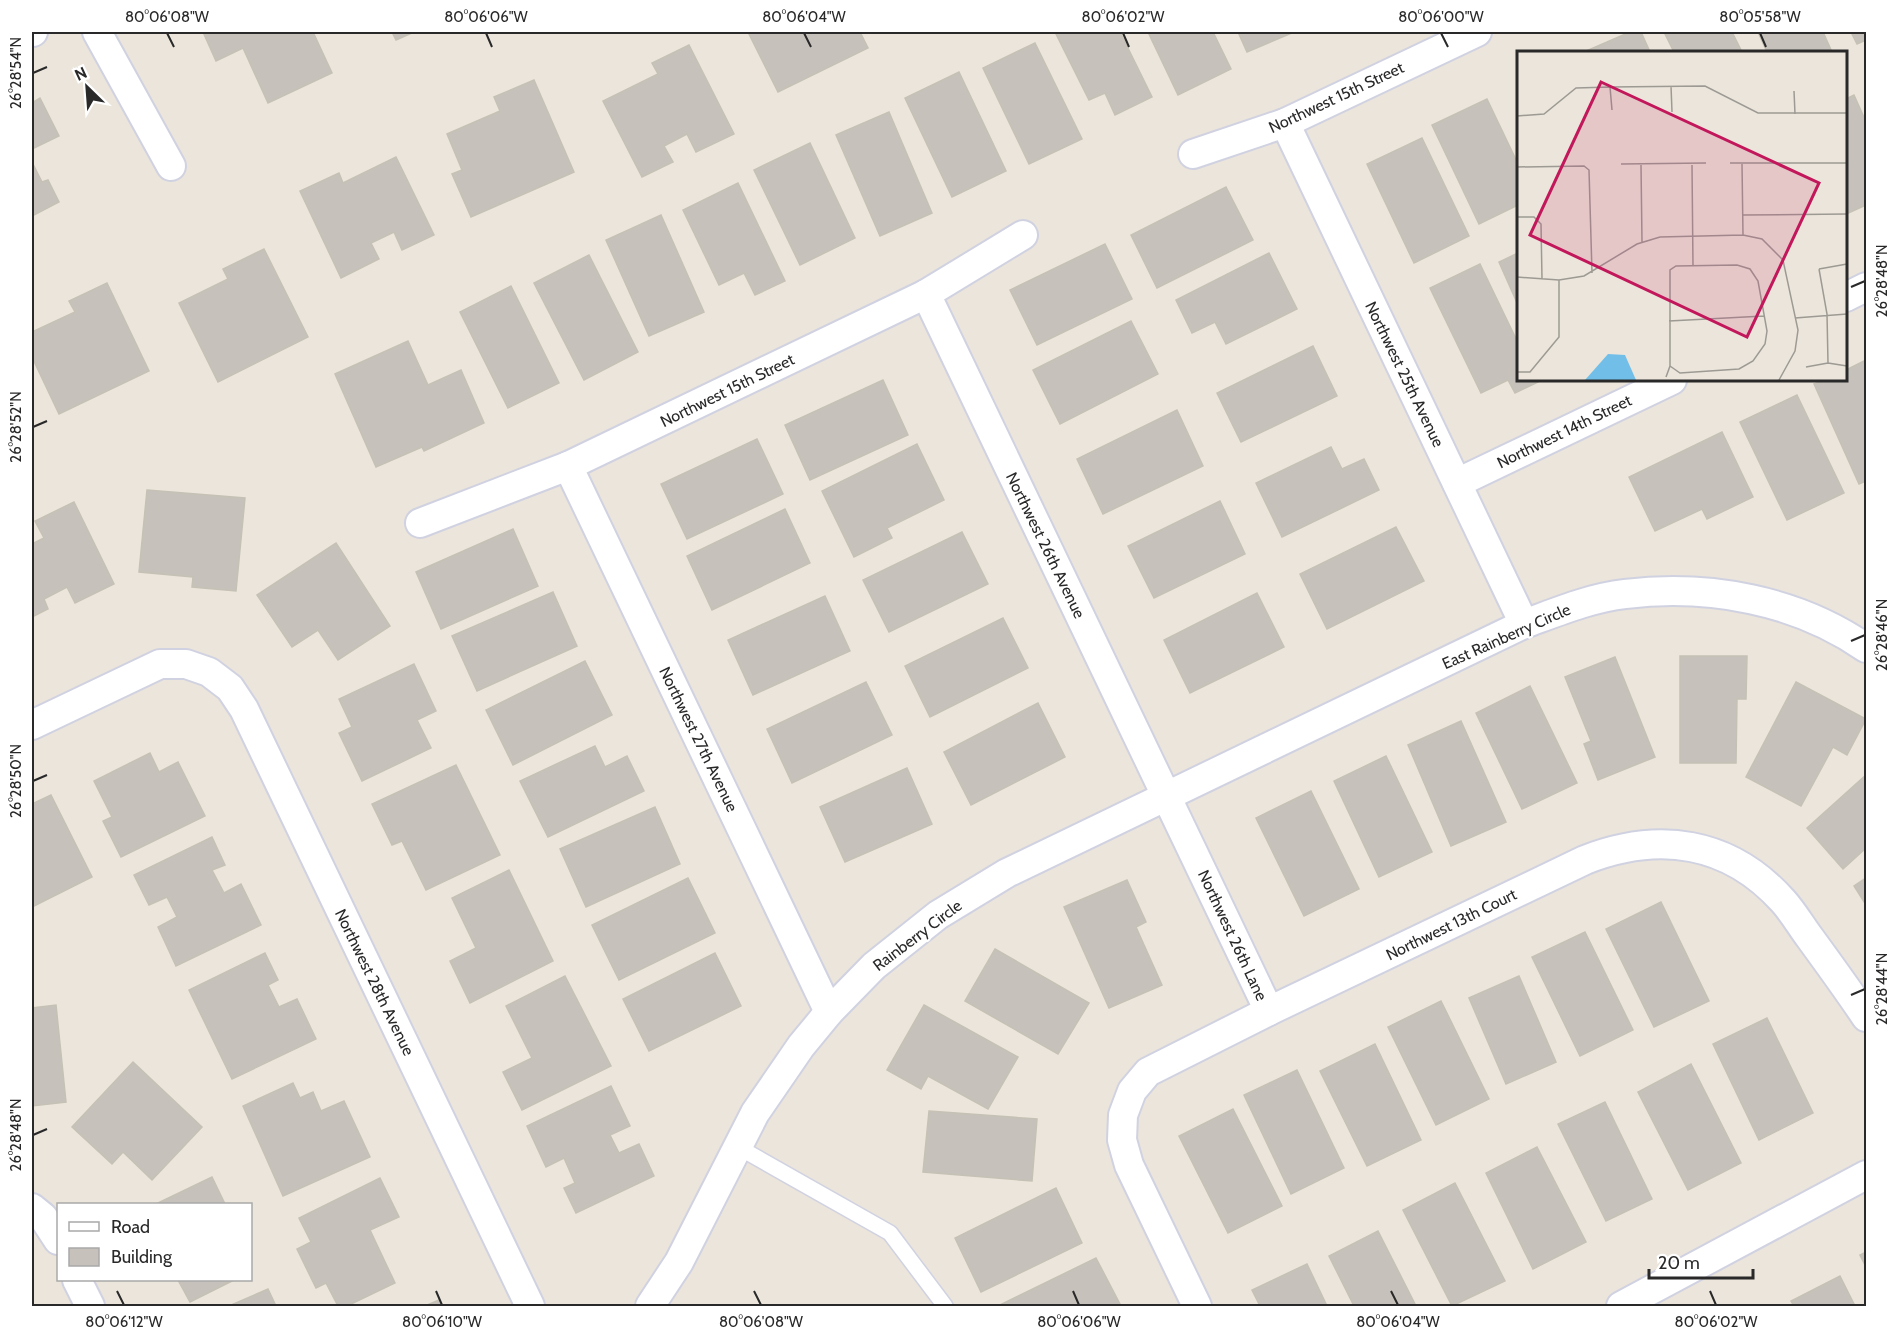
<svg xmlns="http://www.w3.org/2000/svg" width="1898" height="1338" font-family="Cabin,sans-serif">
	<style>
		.building { fill: #c6c2bb; stroke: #c6c1b5; stroke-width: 1.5 }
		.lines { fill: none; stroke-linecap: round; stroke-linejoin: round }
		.service-casing { stroke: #d0d2e1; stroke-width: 18 }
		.minor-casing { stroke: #d0d2e1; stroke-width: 32 }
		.service { stroke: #fff; stroke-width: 15 }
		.minor { stroke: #fff; stroke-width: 28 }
		.ticks { fill: none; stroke: #292929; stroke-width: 2 }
		.labels { text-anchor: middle; stroke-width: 4.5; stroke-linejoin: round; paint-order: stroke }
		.street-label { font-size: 16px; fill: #292929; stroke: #fff }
		.inset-road { fill: none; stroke: #9d9a94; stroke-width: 1.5 }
		.view { fill: #c2185b; fill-opacity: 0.15; stroke: #c2185b; stroke-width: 3 }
		.inset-edge { fill: none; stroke: #292929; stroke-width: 3 }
		.neatline { fill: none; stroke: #292929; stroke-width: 2 }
		.ticks-label { font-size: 15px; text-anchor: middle; fill: #292929 }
	</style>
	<rect width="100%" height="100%" fill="#ebe5db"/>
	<g class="building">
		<polygon points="203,32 313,32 332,73 268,103 243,48 216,61"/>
		<polygon points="392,32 414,32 396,40"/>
		<polygon points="748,32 860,32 868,48 778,92"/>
		<polygon points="1055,32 1120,32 1152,97 1115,115 1105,93 1089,100"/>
		<polygon points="1148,32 1213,32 1231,69 1178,95"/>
		<polygon points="1238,32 1294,32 1247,52"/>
		<polygon points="1630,32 1641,32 1650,52 1584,52"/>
		<polygon points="1664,32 1732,32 1742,52 1674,52"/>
		<polygon points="1758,32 1823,32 1832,52 1767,52"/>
		<polygon points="1851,32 1866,32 1866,40 1857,44"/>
		<polygon points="1035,43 1082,139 1029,164 983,68"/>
		<polygon points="689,45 734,134 696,152 687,134 664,146 673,162 642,177 603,101 658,74 652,63"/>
		<polygon points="959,72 1006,171 952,197 905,98"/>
		<polygon points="534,80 574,172 471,217 452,174 462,170 447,134 500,111 494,97"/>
		<polygon points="1854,95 1866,122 1866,205 1846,214 1846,99"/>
		<polygon points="40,98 59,136 32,149 32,103"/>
		<polygon points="1487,99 1518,164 1518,205 1479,224 1432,125"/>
		<polygon points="889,112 932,213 880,236 836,135"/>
		<polygon points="1422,138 1469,236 1414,263 1367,164"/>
		<polygon points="810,143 855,238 800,265 754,170"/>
		<polygon points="396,157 434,235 402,250 394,232 371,243 379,259 341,278 300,191 339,173 343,183"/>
		<polygon points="32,162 42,182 48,180 59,202 32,216"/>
		<polygon points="738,183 785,281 755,295 744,273 719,285 683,210"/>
		<polygon points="1226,187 1253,240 1157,288 1131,235"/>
		<polygon points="661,215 704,312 649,336 606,240"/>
		<polygon points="1105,244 1132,299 1037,345 1010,290"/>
		<polygon points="264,249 308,337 218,382 179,303 228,279 223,269"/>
		<polygon points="1269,253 1297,309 1226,344 1215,322 1192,333 1176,300"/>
		<polygon points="1518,253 1518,305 1499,262"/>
		<polygon points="589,255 638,352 584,380 534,283"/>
		<polygon points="1480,264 1518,343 1518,380 1536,380 1538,382 1515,393 1508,380 1481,393 1430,288"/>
		<polygon points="107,283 149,371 59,414 32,357 32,332 75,312 69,301"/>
		<polygon points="511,286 559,383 508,408 460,312"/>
		<polygon points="1131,321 1158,374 1060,424 1033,370"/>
		<polygon points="408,341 428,385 461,370 484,423 424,451 422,447 376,467 335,374"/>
		<polygon points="1313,346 1337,396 1241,442 1217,393"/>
		<polygon points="1866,360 1866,481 1859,484 1814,384 1824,380 1846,380 1846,370"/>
		<polygon points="883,380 908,435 810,480 785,425"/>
		<polygon points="1797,395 1844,493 1787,520 1740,422"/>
		<polygon points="1177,410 1203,466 1103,514 1077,459"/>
		<polygon points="1722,432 1753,497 1707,519 1702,509 1655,531 1629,477"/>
		<polygon points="757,439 783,494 687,539 661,484"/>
		<polygon points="917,444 944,500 887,528 892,538 854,557 822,491"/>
		<polygon points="1331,447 1342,469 1364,459 1379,490 1282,537 1256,483"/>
		<polygon points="147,490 245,498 236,591 192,587 193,577 139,572"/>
		<polygon points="1220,501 1245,554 1154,598 1128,546"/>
		<polygon points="74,502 114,584 75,603 67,587 44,599 48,609 32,617 32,544 44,538 35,521"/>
		<polygon points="785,509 810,563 712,610 687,556"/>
		<polygon points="1396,527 1424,581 1327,629 1300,574"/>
		<polygon points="513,529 538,586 441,629 416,572"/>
		<polygon points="962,532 988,584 889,632 863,580"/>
		<polygon points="336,543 390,626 338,660 318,630 292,647 257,595"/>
		<polygon points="553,592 577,646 477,691 452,636"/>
		<polygon points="1257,593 1284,647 1190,693 1164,640"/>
		<polygon points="825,596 850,651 753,695 728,640"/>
		<polygon points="1003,618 1028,668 930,717 905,666"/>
		<polygon points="1680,656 1747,656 1746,699 1737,699 1736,763 1680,763"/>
		<polygon points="1615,657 1655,757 1598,780 1584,744 1591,741 1565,677"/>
		<polygon points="585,661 612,715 513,765 486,710"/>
		<polygon points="414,664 436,711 417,720 431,748 362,781 339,733 352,727 339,699"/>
		<polygon points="866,682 892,735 792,783 767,729"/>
		<polygon points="1796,682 1866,719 1847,755 1833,747 1801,806 1746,777"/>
		<polygon points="1530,686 1577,783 1522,809 1476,713"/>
		<polygon points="1038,703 1065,757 971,805 944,752"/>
		<polygon points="1461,721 1506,822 1451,846 1408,745"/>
		<polygon points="595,746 605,767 627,756 644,791 548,837 520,781"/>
		<polygon points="150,753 159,772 178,762 205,816 121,857 103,821 112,817 94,781"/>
		<polygon points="1386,756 1432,852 1379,877 1334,781"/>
		<polygon points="456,765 500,855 426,890 402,841 392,845 372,804"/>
		<polygon points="907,768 932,824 845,862 820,807"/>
		<polygon points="1866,775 1866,848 1843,869 1807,828"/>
		<polygon points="1311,791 1359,889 1304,916 1256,818"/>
		<polygon points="51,795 92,877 32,907 32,804"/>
		<polygon points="655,807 680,864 586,907 560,849"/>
		<polygon points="212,837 225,865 212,870 224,893 241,884 261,925 176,966 158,927 177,917 167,897 149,905 134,875"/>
		<polygon points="509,870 553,961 470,1003 450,961 476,948 452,898"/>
		<polygon points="688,878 715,933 619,980 592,925"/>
		<polygon points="1866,878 1866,905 1854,886"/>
		<polygon points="1127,880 1146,922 1136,927 1162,985 1109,1008 1064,907"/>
		<polygon points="1661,902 1709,1001 1654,1027 1606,929"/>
		<polygon points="1585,932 1633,1030 1580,1056 1532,957"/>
		<polygon points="995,949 1089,1003 1058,1054 965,1001"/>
		<polygon points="265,953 278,980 268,985 279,1007 297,999 316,1039 232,1079 189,990"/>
		<polygon points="715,953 741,1006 649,1051 623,999"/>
		<polygon points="565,976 611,1066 522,1110 503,1072 532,1058 506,1006"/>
		<polygon points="1519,976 1556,1062 1506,1084 1469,998"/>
		<polygon points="1441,1001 1489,1099 1436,1125 1388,1027"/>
		<polygon points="56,1005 66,1102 32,1106 32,1008"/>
		<polygon points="924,1005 1018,1057 988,1109 928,1076 921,1089 887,1070"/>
		<polygon points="1767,1018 1813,1113 1759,1140 1713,1044"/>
		<polygon points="1375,1044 1421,1140 1367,1166 1320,1071"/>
		<polygon points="133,1062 202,1127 152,1180 123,1152 112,1164 72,1127"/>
		<polygon points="1691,1064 1741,1163 1688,1190 1638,1092"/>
		<polygon points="1297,1070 1344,1168 1291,1194 1244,1095"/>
		<polygon points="293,1083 300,1098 313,1092 321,1111 344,1101 370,1157 283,1196 243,1106"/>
		<polygon points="611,1086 630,1126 610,1135 619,1153 639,1144 654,1176 576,1213 564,1188 575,1183 564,1158 546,1167 527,1126"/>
		<polygon points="1605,1102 1652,1199 1606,1221 1558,1124"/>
		<polygon points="1233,1109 1282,1206 1228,1233 1179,1136"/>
		<polygon points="929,1111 1037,1119 1032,1181 923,1172"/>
		<polygon points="1537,1147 1586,1242 1533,1269 1486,1173"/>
		<polygon points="212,1177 225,1204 156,1204"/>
		<polygon points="380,1178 399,1217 370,1230 395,1283 347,1306 338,1306 326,1283 316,1288 297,1249 311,1242 299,1218"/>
		<polygon points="1455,1183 1505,1281 1452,1306 1403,1210"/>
		<polygon points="1056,1188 1082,1243 981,1292 955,1238"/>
		<polygon points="1378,1231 1416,1306 1354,1306 1329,1256"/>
		<polygon points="1866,1252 1866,1267 1860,1255"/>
		<polygon points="1096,1258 1121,1306 998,1306"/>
		<polygon points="1307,1264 1327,1306 1260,1306 1252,1290"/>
		<polygon points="1840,1276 1855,1306 1794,1306 1791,1301"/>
		<polygon points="178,1280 234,1280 190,1302"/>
		<polygon points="268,1289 276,1306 229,1306"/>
		<polygon points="439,1300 442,1306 425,1306"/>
	</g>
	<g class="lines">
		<defs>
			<polyline id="service" points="738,1147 890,1233 945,1306"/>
			<g id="minor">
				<polyline points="32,32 33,32"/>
				<polyline points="97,32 171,166"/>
				<polyline points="1285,123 1524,624"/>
				<polyline points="1193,154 1285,123 1477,32"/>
				<polyline points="926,294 1269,1011"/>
				<polyline points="1846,297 1866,287"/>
				<polyline points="568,466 829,1012"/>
				<polyline points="1457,483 1672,380"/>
				<polyline points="420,523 568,466 926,294 1023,235"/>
				<polyline points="32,725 160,664 186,664 209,672 230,688 244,709 530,1306"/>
				<polyline points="32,1208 43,1217 58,1240"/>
				<polyline points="77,1280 90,1306"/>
				<path d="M650 1306 679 1262 755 1113 801 1046 829 1012 874 966 938 915 1007 873 1524 624C1557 612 1590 598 1625 594 1709 584 1797 600 1866 648"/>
				<path d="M1197 1306 1129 1165 1122 1140 1123 1115 1132 1091 1148 1072 1269 1011 1585 860C1659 831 1729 841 1783 901 1793 912 1801 926 1810 938 1829 964 1848 990 1866 1017"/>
				<polyline points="1621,1306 1866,1175"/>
			</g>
		</defs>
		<use href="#service" class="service-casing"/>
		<use href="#minor" class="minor-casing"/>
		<use href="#service" class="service"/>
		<use href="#minor" class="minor"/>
	</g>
	<path class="ticks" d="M167 33 174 47M486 33 492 47M804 33 811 47M1123 33 1129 47M1441 33 1448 47M1760 33 1766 47M33 73 47 67M1851 287 1865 281M33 427 47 421M1851 641 1865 635M33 781 47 775M1851 995 1865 989M33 1135 47 1129M117 1291 124 1305M436 1291 442 1305M754 1291 761 1305M1073 1291 1079 1305M1391 1291 1398 1305M1710 1291 1716 1305"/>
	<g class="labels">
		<g class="street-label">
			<text transform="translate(1336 97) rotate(-25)" y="6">Northwest 15th Street</text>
			<text transform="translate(1405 374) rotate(64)" y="6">Northwest 25th Avenue</text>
			<text transform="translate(727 390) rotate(-26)" y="6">Northwest 15th Street</text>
			<text transform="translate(1564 431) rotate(-26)" y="6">Northwest 14th Street</text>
			<text transform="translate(1046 545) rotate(64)" y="6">Northwest 26th Avenue</text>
			<text transform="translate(1506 636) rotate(-24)" y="6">East Rainberry Circle</text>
			<text transform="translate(699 739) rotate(64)" y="6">Northwest 27th Avenue</text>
			<text transform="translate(1451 924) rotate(-26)" y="6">Northwest 13th Court</text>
			<text transform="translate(917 935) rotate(-37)" y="6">Rainberry Circle</text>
			<text transform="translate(1233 935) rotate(65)" y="6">Northwest 26th Lane</text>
			<text transform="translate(375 982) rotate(64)" y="6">Northwest 28th Avenue</text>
		</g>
	</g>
	<g transform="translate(1517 51)">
		<rect width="330" height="330" fill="#ebe5db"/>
		<path d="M91 303 108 304 119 329H68Z" fill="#71bfe9"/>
		<path class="inset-road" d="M154 35 155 61M93 36 95 59M277 40 278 63M0 65 27 63 59 37 93 36 188 35 241 62H330M213 112H330M104 113 189 112M225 113 226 184M124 114 125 191M175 114 176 215M0 116 67 115 72 119 75 222M226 164 330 163M0 166H17L24 173 25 228M302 218 310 263 311 312M302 218 330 213M0 226 42 229 67 225 120 193 143 186 226 184 245 188 266 209 281 279 278 300 262 329M278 267 330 263M152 270 247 265M311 312 330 315M289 316 311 312M0 321H13L42 286V229M149 326 153 315V219L159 215 220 214 233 218 241 230 250 280 248 293 236 310 222 318 163 322 153 315"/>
		<path class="view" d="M84 31 302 132 230 286 13 184Z"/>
		<rect width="330" height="330" class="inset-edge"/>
	</g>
	<rect width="1898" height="1338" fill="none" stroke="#ffffff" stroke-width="66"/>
	<rect x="57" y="1203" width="195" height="78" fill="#ffffff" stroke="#a9a9a9" stroke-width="1.5"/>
	<rect x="69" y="1222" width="30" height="9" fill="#ffffff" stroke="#a9a9a9" stroke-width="1.5"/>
	<text x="111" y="1233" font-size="18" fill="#292929">Road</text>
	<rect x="69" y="1248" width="30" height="18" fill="#c6c2bb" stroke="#a9a9a9" stroke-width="1.5"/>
	<text x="111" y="1263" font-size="18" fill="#292929">Building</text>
	<g transform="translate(87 87) rotate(335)" stroke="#ffffff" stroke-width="4.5" paint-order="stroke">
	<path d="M0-4.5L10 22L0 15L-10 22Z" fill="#292929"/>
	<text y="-9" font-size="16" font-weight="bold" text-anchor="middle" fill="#292929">N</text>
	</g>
	<path d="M1649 1269v9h104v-9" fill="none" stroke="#292929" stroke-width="3"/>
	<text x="1658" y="1269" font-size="18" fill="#292929" stroke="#ffffff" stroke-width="4.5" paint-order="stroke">20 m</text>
	<rect x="33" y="33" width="1832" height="1272" class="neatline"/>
	<g class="ticks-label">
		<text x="167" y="22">80°06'08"W</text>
		<text x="486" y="22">80°06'06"W</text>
		<text x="804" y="22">80°06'04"W</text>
		<text x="1123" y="22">80°06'02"W</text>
		<text x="1441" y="22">80°06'00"W</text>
		<text x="1760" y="22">80°05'58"W</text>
		<text transform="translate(16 73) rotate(-90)" y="5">26°28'54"N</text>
		<text transform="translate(1882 281) rotate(-90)" y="5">26°28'48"N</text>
		<text transform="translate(16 427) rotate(-90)" y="5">26°28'52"N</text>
		<text transform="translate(1882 635) rotate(-90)" y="5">26°28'46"N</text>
		<text transform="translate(16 781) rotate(-90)" y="5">26°28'50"N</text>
		<text transform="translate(1882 989) rotate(-90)" y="5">26°28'44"N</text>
		<text transform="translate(16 1135) rotate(-90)" y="5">26°28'48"N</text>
		<text x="124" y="1327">80°06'12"W</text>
		<text x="442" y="1327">80°06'10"W</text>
		<text x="761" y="1327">80°06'08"W</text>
		<text x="1079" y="1327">80°06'06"W</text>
		<text x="1398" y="1327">80°06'04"W</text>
		<text x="1716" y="1327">80°06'02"W</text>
	</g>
</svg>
